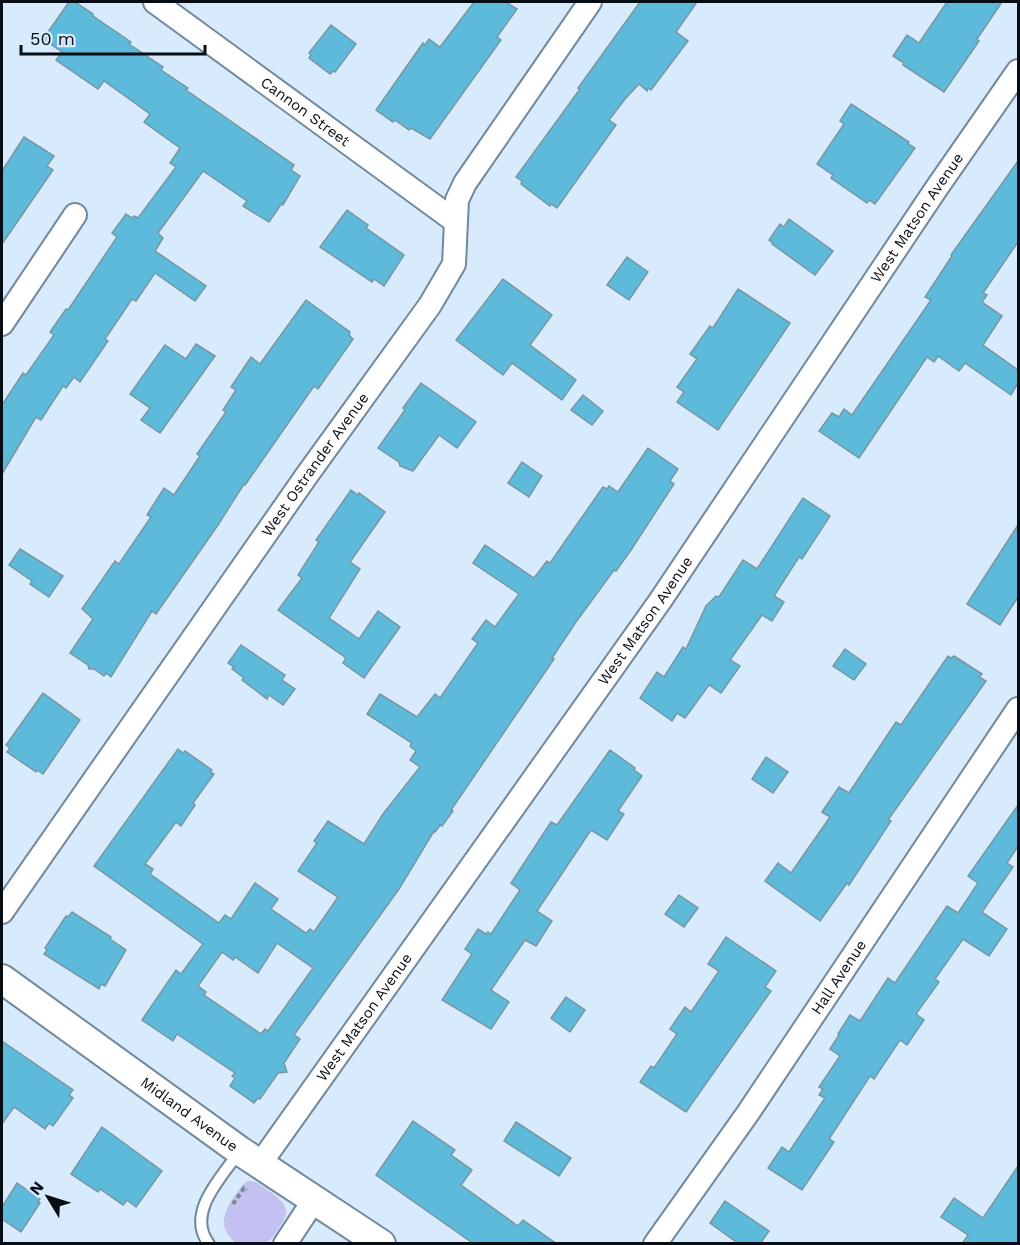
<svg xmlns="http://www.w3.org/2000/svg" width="1020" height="1245" font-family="'Work Sans',sans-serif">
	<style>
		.green { fill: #c2c1f1 }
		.building { fill: #5ebada; stroke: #7796a2; stroke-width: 1.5; fill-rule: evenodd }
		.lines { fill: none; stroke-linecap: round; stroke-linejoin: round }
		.service-casing { stroke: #72889b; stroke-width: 14 }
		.minor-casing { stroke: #72889b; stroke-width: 26 }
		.tertiary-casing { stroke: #72889b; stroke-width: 32 }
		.path { stroke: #7c8a97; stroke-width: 4; stroke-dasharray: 4.5 3; stroke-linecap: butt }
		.service { stroke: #fff; stroke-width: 10 }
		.minor { stroke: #fff; stroke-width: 22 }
		.tertiary { stroke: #fff; stroke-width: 28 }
		.labels { text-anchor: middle; stroke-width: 4.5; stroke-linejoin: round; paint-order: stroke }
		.street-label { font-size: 15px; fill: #060d14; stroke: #d7ebfc }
	</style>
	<rect width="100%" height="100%" fill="#d7ebfc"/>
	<path class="green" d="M248 1181C257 1181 262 1186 269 1191 287 1204 292 1211 278 1229 275 1234 271 1241 265 1243 257 1245 244 1244 236 1243 217 1228 223 1212 236 1194 240 1189 242 1184 248 1181Z"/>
	<g class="building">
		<polygon points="69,2 75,2 93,14 93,16 131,42 129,44 163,67 161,70 188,88 186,90 294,165 291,170 300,176 283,205 282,203 269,222 243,206 247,201 203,171 158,233 163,238 155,251 206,286 195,301 155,273 136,301 132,299 105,339 108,341 80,382 74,377 66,388 63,386 41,420 36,417 2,474 2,405 23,373 26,375 54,335 50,332 66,309 68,310 117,237 112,233 126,214 132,218 134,216 138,218 176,167 170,163 180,148 144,122 150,114 104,81 98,89 56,60 62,52 43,39"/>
		<polygon points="474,2 506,2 517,9 497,37 501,40 430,139 411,128 409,130 395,120 393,122 376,110 423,43 425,45 429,39 440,47"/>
		<polygon points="640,2 697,2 676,32 688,41 651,90 648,88 647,91 639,84 625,99 609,120 616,125 557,208 551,204 550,206 521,184 522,181 516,177 580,89 578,88"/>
		<polygon points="947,2 1002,2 977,39 979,41 944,92 903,65 904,63 893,56 907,35 919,43"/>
		<polygon points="331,25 356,44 335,72 333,71 330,74 309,58 311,55 309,53"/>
		<polygon points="851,104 909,142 908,144 915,148 875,204 869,200 867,203 831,178 833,175 817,164 844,124 840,121"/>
		<polygon points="24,137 54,156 47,166 53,170 2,244 2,171"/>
		<polygon points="1018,161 1018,242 983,293 987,295 982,302 1002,316 983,345 1018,370 1018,383 1011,395 965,363 959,371 938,356 934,362 927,357 859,458 819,431 832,413 839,417 844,409 852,415 931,300 925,297 952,256 951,255"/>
		<polygon points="347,210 368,225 366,228 404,255 384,286 374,279 372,282 320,247"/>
		<polygon points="789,219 833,251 815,275 772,244 773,243 769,240 780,224 784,227"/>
		<polygon points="627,257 648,272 629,300 607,285"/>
		<polygon points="503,279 552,315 530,345 576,380 562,400 512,363 503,375 456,340"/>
		<polygon points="738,289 790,323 718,430 677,402 684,392 677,387 697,359 690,354 710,326 713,328"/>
		<polygon points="306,300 350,332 349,335 353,339 318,389 314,386 245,485 244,484 218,525 156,614 152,611 111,677 106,673 104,676 94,669 89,669 88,665 70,653 93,619 82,609 115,561 119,564 151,517 147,515 164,488 174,495 200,456 197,454 226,412 223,410 236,390 231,387 251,357 260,364"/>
		<polygon points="196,344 215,356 160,433 141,420 150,408 130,394 165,345 186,359"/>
		<polygon points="421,383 476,422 457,448 439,435 413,471 400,466 399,462 378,448 405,410 403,408"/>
		<polygon points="583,395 603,411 592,425 571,410"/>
		<path d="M648 448 678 469 670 481 674 484 631 550 616 571 614 570 576 622 552 658 554 659 451 810 453 811 442 826 440 825 435 832 434 831 399 889 294 1035 300 1039 284 1063 287 1072 278 1073 260 1099 258 1098 254 1103 230 1086 235 1078 232 1076 235 1073 177 1034 173 1041 142 1020 176 970 181 974 203 944 94 866 178 749 183 753 185 751 212 770 210 772 214 774 193 803 195 805 181 826 176 822 145 864 153 869 150 874 219 923 225 915 231 919 255 883 278 899 271 909 306 933 310 929 314 932 338 897 298 871 317 843 314 841 328 821 364 844 383 814 420 767 410 760 416 751 410 746 412 743 367 714 380 694 417 717 435 694 440 698 478 643 472 639 486 620 495 627 519 594 473 563 485 545 534 578 547 561 550 563 603 487 607 489 609 486 618 492ZM277 943 313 968 268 1031 265 1029 261 1034 204 995 206 992 198 986 222 952 233 960 235 957 258 973Z"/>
		<polygon points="522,462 542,476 529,497 508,483"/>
		<polygon points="351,490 358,495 359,493 385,512 350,562 360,569 329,618 359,639 378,611 400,627 364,678 343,663 346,658 278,610 302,578 298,575 319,542 316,540"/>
		<polygon points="803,498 830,516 802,559 799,557 774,596 784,602 772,621 762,615 730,660 740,666 721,693 709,685 685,718 677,713 672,721 640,698 657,672 664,677 683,647 686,649 706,606 716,596 719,597 743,560 757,569"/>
		<polygon points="1018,525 1018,597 1000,625 967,604"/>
		<polygon points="20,549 63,576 49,597 30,584 32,581 9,565"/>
		<polygon points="241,645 285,675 282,680 295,689 283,705 269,695 267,699 242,680 244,678 232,669 234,667 228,663"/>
		<polygon points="845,649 866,664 854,680 833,666"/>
		<polygon points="948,656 951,658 954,656 982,674 979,677 986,681 888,820 891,821 849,885 847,883 820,921 765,881 778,863 791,873 830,817 822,812 839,787 849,793 896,722 901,725"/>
		<polygon points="43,693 80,720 43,774 37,770 36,772 7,752 10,748 6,745"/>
		<polygon points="610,750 635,768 634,770 642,776 618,811 624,814 607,840 591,830 537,911 552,921 536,946 525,940 491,990 509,1002 491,1029 442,1000 472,954 465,949 478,929 486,934 488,932 491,934 520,890 511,883 551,822 557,825"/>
		<polygon points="766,757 788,772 773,793 752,779"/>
		<polygon points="1018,805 1018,846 1007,863 1013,867 982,912 1007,929 989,956 963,939 935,979 939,982 916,1014 924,1020 907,1045 900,1040 874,1079 870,1076 829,1139 834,1142 802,1190 768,1168 782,1147 789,1152 825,1098 819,1095 823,1089 819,1087 840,1056 830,1049 839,1035 838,1034 850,1015 860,1021 888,978 895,983 947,906 958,913 978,883 968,876"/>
		<polygon points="679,895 698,908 684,927 665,914"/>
		<polygon points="72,912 111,937 110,939 126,950 105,986 101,984 99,989 44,954 47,950 45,948 66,916 68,917"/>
		<polygon points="726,937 776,971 765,987 771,991 686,1112 640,1082 651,1066 654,1068 677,1034 670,1029 685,1007 691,1012 719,971 708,964"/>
		<polygon points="566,997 585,1010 570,1032 551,1018"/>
		<polygon points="2,1041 73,1090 69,1095 73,1098 53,1126 49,1123 45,1129 14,1107 2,1124"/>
		<polygon points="413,1121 455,1150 451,1155 472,1170 461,1185 518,1226 523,1220 557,1244 474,1244 376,1175"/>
		<polygon points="516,1122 571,1158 559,1176 504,1141"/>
		<polygon points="102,1127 162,1171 136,1207 127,1200 123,1205 100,1189 98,1192 71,1174"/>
		<polygon points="1018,1166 1018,1244 962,1244 968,1235 941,1217 954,1198 983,1218"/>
		<polygon points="17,1183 40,1199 38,1202 40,1203 21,1232 2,1219 2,1207"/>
		<polygon points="725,1201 769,1231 760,1244 739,1244 710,1223"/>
	</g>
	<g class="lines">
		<defs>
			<path id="service" d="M209 1244C185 1213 222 1177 239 1152"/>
			<g id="minor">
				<path id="s1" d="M155 2 455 221"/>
				<polyline points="2,324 75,215"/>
				<path id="s2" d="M2 912 307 475 430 305 454 264 457 200 465 183 590 2"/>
				<path id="s3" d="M260 1164 660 601 936 189 1018 71"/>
				<polyline points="285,1244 314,1200"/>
				<path id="s4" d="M655 1244 748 1113 1018 709"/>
			</g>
			<g id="tertiary">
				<path id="s5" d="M2 979 240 1151 381 1244"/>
			</g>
		</defs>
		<use href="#service" class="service-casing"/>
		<use href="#minor" class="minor-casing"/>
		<use href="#tertiary" class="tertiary-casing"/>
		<polyline class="path" points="233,1204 244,1188 247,1190"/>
		<use href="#service" class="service"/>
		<use href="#minor" class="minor"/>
		<use href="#tertiary" class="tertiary"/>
	</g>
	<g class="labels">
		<g class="street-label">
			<text dy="5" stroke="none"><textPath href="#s1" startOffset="186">Cannon Street</textPath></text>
			<text dy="5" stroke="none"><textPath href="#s3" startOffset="1152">West Matson Avenue</textPath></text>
			<text dy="5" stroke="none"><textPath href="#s2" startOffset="546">West Ostrander Avenue</textPath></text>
			<text dy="5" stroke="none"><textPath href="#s3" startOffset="666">West Matson Avenue</textPath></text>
			<text dy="5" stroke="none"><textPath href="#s4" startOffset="324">Hall Avenue</textPath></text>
			<text dy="5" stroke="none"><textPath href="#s3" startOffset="180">West Matson Avenue</textPath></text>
			<text dy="5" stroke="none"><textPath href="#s5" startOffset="231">Midland Avenue</textPath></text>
		</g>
	</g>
	<rect width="1020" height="1245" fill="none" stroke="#060d14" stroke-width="6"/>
	<g transform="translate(48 1197) rotate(308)" stroke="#d7ebfc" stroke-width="4.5" paint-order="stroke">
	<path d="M0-4.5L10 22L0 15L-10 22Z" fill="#060d14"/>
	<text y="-9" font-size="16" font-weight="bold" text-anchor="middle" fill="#060d14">N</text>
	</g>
	<path d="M21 45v9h184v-9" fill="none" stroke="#060d14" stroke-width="3"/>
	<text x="30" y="45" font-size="18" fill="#060d14" stroke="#d7ebfc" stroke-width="4.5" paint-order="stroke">50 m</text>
</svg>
